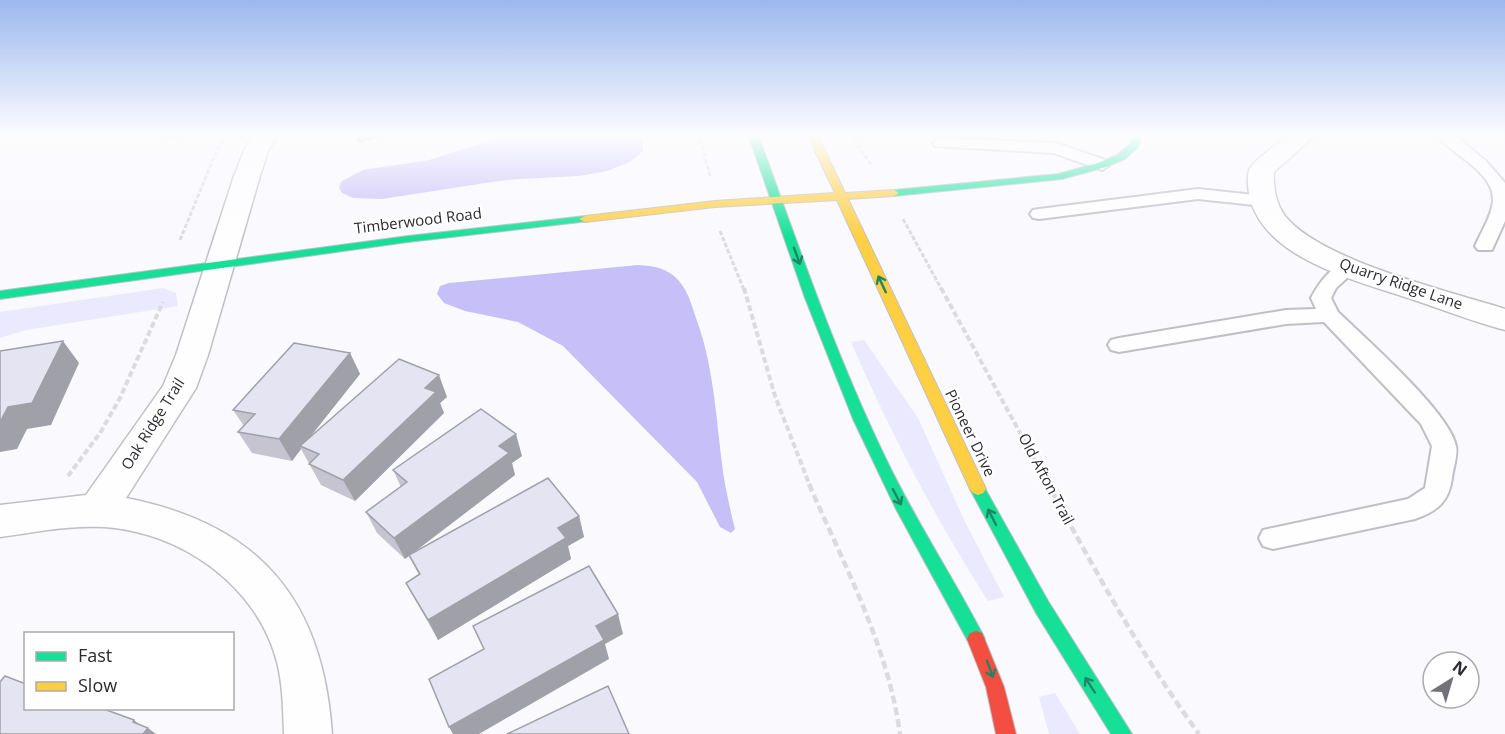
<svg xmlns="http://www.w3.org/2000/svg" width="1505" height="734" font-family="'Open Sans',sans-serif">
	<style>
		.green { fill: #ebe9fd }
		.water { fill: #c7bff8 }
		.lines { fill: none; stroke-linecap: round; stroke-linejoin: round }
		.lane-casing { stroke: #c0bfc5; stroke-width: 4 }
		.street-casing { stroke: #c0bfc5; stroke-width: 3 }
		.fast-casing { stroke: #c0bfc5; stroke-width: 2 }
		.slow-casing { stroke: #c0bfc5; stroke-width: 2 }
		.jam-casing { stroke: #c0bfc5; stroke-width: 2 }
		.path-far2 { stroke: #dcdcde; stroke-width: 3; stroke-dasharray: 4.5 2; stroke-linecap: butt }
		.path-far1 { stroke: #dcdcde; stroke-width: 4; stroke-dasharray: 6 3; stroke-linecap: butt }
		.path { stroke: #dcdcde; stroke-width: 4.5; stroke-dasharray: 8 4; stroke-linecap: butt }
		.lane { fill: #fefeff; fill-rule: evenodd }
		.street { fill: #fefeff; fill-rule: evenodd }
		.fast { fill: #16e098; fill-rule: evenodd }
		.slow { fill: #ffcf43; fill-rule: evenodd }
		.jam { fill: #f24e42; fill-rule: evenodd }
		.wall { fill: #c5c4d0 }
		.shaded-wall { fill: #a0a0a9 }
		.building { fill: #e5e4f2; stroke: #a0a0a9; stroke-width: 1.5 }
		.oneway { stroke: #208564 }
		.labels { text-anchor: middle; stroke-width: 4.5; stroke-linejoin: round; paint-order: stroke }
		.street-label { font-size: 15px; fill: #2a2a30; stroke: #fff }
	</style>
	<rect width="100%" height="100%" fill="#f9f9fe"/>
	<g class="green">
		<polygon points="163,288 176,293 178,306 26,330 0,338 0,312"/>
		<path d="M864 340 918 418 965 522 1004 597 988 601C935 518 890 432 851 342Z"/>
		<polygon points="1055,693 1080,734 1049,734 1039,697"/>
	</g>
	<g class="water">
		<polygon points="509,134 643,134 643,151 630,162 607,171 579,176 505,180 382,199 353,198 342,193 339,187 342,181 363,170 429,160"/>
		<path d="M638 265C654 266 668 268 679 281 688 291 692 306 696 318 716 372 716 428 725 484 728 499 731 514 735 529L731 533 720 527 697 482 563 346 518 322 465 311 444 303 437 294 440 286 449 283Z"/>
	</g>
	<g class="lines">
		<defs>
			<g id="lane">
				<path d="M1435 134H1453L1486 161 1505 183V221L1492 250H1478L1475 246C1481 232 1492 216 1493 201 1495 172 1451 154 1435 134Z"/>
				<polygon points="941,138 1056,143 1108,161 1110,165 1102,170 1054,153 935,146 933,143"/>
				<polygon points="1198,189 1264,196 1270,197 1273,201 1270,205 1264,206 1198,199 1039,219 1033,218 1030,214 1033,210 1039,209"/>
				<path d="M1348 262 1355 264 1358 268 1336 288 1331 298 1338 312C1365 338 1450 413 1456 446 1458 455 1453 469 1452 478 1449 501 1438 511 1415 519L1273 549 1263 546 1259 538 1263 530 1408 499 1425 488 1432 446 1421 424 1324 322 1286 324 1119 352 1111 350 1108 345 1111 340 1119 338 1286 310 1316 309 1311 298C1319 283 1331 266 1348 262Z"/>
			</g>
			<g id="street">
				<path d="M254 134H278L268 151 260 176 208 355 196 388 126 498C259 524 323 599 332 734H284C283 710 283 685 277 662 257 585 181 532 104 527 70 525 34 532 0 537V505L86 495 163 386 176 355 234 176 244 151Z"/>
				<path d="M1290 134H1317L1274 172C1273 187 1276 204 1285 216 1321 261 1449 291 1505 309V330C1474 322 1444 310 1414 300 1361 282 1265 260 1250 198 1248 190 1247 178 1249 170 1253 160 1281 142 1290 134Z"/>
			</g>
			<g id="fast">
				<path d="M748 134H758C797 243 835 353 885 457 914 518 951 574 982 633L985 639 982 645 976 647 970 645 896 509 853 419 805 298Z"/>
				<polygon points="1133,134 1143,134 1138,147 1125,159 1106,167 1062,179 894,196 889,193 894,190 1058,174 1098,163 1117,155 1130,144"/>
				<polygon points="585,216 591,219 589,221 408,242 0,299 0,291 408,236"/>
				<polygon points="978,483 983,485 1048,601 1132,734 1111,734 1036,613 970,489 973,485"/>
			</g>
			<polygon id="slow" points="807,134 817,134 845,193 894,190 899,193 894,196 848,199 986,489 983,493 978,495 973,493 970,489 837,200 715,207 585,222 579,219 585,216 715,201 835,193"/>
			<polygon id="jam" points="976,631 982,633 1004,687 1016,734 996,734 986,687 967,639 970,633"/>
		</defs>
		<use href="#lane" class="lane-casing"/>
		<use href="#street" class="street-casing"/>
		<use href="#fast" class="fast-casing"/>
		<use href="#slow" class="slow-casing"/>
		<use href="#jam" class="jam-casing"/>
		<g class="path-far2">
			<polyline points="699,134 710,176"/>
			<polyline points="850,134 872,166"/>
			<polyline points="903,219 942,290"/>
			<polyline points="720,231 744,290"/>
			<polyline points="180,240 216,152 224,140"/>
		</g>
		<g class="path-far1">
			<polyline points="744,288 775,396 810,486"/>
			<polyline points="941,288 1049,486"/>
			<polyline points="68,476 100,433 119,400 163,302"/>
		</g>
		<g class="path">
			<path d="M809 484C844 565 888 646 900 734"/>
			<path d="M1048 484C1096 572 1140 653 1199 734"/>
		</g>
		<use href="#lane" class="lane"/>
		<use href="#street" class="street"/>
		<use href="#fast" class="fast"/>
		<use href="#slow" class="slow"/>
		<use href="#jam" class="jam"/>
	</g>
	<g class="wall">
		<polygon points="138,134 183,134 176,139"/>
		<polygon points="353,134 392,134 359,143"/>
		<polygon points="350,353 360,374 311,436 447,397 440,403 444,413 355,501 321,485 301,449 292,461 252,453 238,432 244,426 233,410"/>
		<polygon points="522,456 512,463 515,475 413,553 579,516 584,537 568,546 571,559 438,640 406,583 419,575 409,556 405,559 377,533 366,512 401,487 393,470"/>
	</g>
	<g class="shaded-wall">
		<polygon points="173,134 183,134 176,139"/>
		<polygon points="356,134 392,134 359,143"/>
		<polygon points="63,341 79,363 51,425 27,429 17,449 0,452 0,422 8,407"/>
		<polygon points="350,353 360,374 302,447 300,446 301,449 292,461 279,439"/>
		<polygon points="439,375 447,397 440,403 444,413 355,501 343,480 425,388"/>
		<polygon points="516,434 522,456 512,463 515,475 405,559 394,538 499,446"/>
		<polygon points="579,516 584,537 568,546 571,559 438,640 428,620 558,528"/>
		<polygon points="618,614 623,634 605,644 609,659 479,734 453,734 449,727 596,626"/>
		<polygon points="134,720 146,730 148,728 156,734 143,734 133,722"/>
	</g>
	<g class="building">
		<polygon points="63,341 32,403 8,407 0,422 0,351"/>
		<polygon points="294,343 350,353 279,439 238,432 255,414 233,410"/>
		<polygon points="399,359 439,375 425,388 436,392 343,480 309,464 319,454 300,446"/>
		<polygon points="481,409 516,434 499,446 509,453 394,538 366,512 407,482 393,470"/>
		<polygon points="548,478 579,516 558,528 566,538 428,620 406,583 420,574 409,555"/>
		<polygon points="589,566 618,614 596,626 604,640 449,727 429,679 484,649 473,626"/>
		<polygon points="5,676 26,684 26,708 101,708 134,720 133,722 148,728 143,734 0,734 0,682"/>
		<polygon points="608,686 629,734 507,734"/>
	</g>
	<defs><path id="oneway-shaft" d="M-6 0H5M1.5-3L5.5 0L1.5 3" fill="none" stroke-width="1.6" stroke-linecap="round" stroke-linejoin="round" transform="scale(1.5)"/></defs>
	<g class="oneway">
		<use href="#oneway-shaft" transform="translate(797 256) rotate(70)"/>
		<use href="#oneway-shaft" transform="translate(882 284) rotate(-115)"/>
		<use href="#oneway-shaft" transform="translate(897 497) rotate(62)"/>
		<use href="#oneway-shaft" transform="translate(992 517) rotate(-117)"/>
		<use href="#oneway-shaft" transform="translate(990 669) rotate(70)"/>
		<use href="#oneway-shaft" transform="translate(1090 685) rotate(-123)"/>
	</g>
	<linearGradient id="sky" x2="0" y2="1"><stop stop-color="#9bb8ee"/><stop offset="0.57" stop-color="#fcfcff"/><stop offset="1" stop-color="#fcfcff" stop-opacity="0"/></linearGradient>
	<rect width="1505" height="237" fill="url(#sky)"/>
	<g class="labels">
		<g class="street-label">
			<text transform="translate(418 221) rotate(-7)" y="5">Timberwood Road</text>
			<text transform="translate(1401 284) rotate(19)" y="5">Quarry Ridge Lane</text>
			<text transform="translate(153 424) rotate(-58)" y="5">Oak Ridge Trail</text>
			<text transform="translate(970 433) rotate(64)" y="5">Pioneer Drive</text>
			<text transform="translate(1046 479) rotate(62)" y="5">Old Afton Trail</text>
		</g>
	</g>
	<rect x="24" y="632" width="210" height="78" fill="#ffffff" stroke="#aaaaac" stroke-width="1.5"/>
	<rect x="36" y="652" width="30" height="9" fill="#16e098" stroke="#aaaaac" stroke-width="1.5"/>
	<text x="78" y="662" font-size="18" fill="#2a2a30">Fast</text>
	<rect x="36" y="682" width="30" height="9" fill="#ffcf43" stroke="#aaaaac" stroke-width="1.5"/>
	<text x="78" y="692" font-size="18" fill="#2a2a30">Slow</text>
	<g transform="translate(1451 680) rotate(37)"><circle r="28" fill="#ffffff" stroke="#aaaaac" stroke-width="1.5"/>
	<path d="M0-4.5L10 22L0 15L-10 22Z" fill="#727278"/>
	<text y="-9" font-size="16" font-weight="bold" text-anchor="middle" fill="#2a2a30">N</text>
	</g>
</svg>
